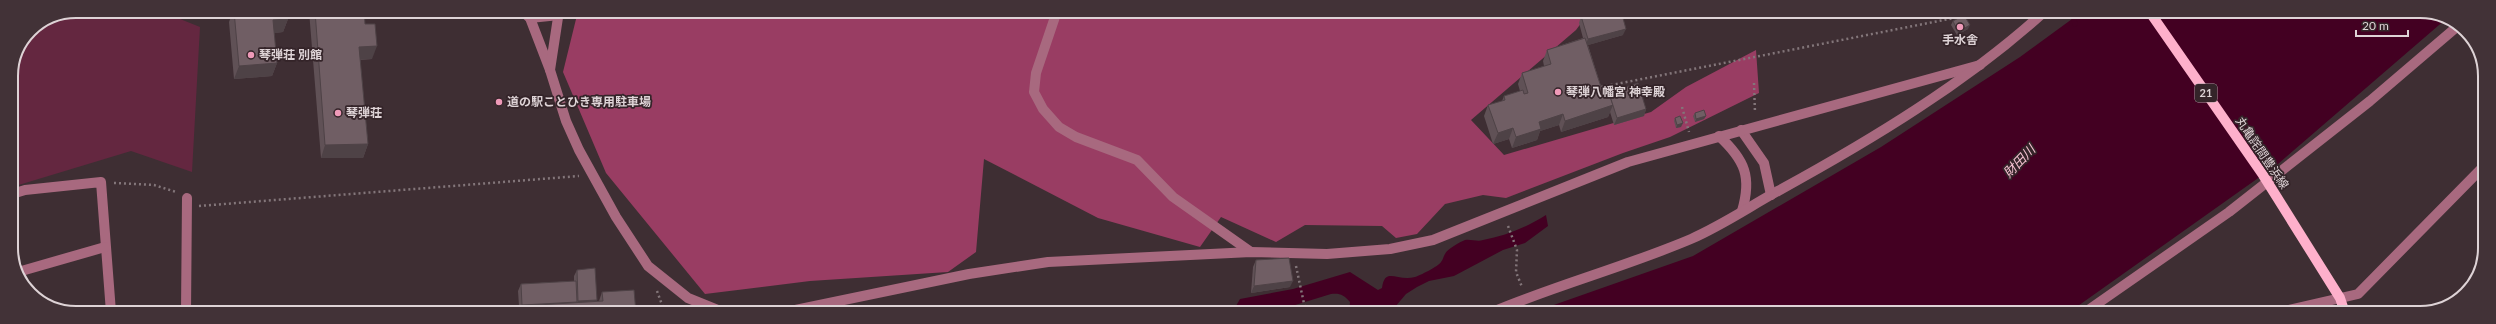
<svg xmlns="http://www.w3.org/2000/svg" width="2496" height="324" font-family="Lato,'Noto Sans JP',sans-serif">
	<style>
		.green { fill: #642740 }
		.forest { fill: #993d63 }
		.water { fill: #430022 }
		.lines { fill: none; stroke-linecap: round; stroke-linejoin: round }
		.stream { stroke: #430022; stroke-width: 5 }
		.path { stroke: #83767a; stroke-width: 2.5; stroke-dasharray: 2 3; stroke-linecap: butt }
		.minor { stroke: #a8697f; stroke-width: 10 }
		.major { stroke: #feb0cb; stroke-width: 10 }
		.wall { fill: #605156 }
		.shaded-wall { fill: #4e4246 }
		.building { fill: #705e64; stroke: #4e4246 }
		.poi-dot { fill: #ef9ab8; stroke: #342429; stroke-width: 1.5 }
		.labels { text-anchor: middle; stroke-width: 3.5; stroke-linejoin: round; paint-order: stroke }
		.shield { fill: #342429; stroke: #ab9ea2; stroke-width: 1 }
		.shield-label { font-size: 11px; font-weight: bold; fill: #ded3d6 }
		.poi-label { font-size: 12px; font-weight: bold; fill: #ded3d6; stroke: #342429; text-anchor: start }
		.street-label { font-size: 12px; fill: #ded3d6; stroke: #342429 }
		.water-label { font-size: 13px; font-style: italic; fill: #f6c2d2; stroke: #342429 }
		.rim { fill: none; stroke: #ded3d6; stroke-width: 2 }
	</style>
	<rect width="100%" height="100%" fill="#3e2e33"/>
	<polygon class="green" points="76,11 160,11 200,27 192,172 131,151 12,187 11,75 30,30"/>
	<polygon class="forest" points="578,11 1590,11 1576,30 1471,120 1504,155 1651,112 1686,87 1756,50 1759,93 1670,137 1623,153 1506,198 1483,195 1445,204 1417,234 1396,238 1382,226 1305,225 1276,242 1221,217 1200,247 1098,218 984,159 976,252 948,272 810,281 705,294 606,173 563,72"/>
	<g class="water">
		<polygon points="2083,11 2429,12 2446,19 2278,164 2068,313 1531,313 1693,256 1881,147 2020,57"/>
		<path d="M1546 215 1548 226 1525 243 1503 250 1454 276 1429 281 1417 287 1406 294 1395 307 1382 305 1377 307 1375 313H1349L1350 302C1344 295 1340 293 1331 294L1269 313H1232L1240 299 1293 289 1350 272 1378 290 1382 288C1385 266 1397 282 1415 277 1419 276 1439 266 1441 262 1443 260 1443 257 1445 254 1447 249 1460 242 1465 240 1471 239 1478 242 1483 240 1505 236 1527 227 1546 215Z"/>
		<polygon points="673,305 689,313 669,313 668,310"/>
	</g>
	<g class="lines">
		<polyline class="stream" points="2072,11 2075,24"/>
		<g class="path">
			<polyline points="1754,83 1755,113"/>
			<polyline points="1601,87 1990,11"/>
			<polyline points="1682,107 1689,132"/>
			<polyline points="114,183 154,185 176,192"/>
			<polyline points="199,206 579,176"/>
			<polyline points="1508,226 1517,250 1516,272 1522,287"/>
			<polyline points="1296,266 1306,313"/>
			<polyline points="657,291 665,313"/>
		</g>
		<g class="minor">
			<polyline points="522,11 530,18 550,70"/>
			<polyline points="559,11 550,70 566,121 579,150 616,217 648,266 688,298 725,313"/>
			<polyline points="1057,11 1036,73 1034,92 1043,109 1059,127 1076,137 1137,160 1173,197 1251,252"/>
			<polyline points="530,18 559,15"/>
			<polyline points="1741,130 1764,163 1771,195"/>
			<path d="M1719 136C1745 160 1752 177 1742 211"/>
			<polyline points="12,194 25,190 101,182 111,312"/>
			<polyline points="18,272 105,247"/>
			<polyline points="186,312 187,198"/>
			<polyline points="781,313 969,274 1048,262 1251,252 1327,254 1390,249 1433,240 1628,162 1980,65"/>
			<path d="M1490 313C1556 285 1625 267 1691 239 1721 226 1749 207 1778 191 1871 140 1966 83 2045 11"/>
			<polyline points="2084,313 2229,212 2370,101 2459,25"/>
			<polyline points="2276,313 2358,294 2484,166"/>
		</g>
		<polyline class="major" points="2149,11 2263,175 2340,298 2345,313"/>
	</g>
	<g class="wall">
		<polygon points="233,11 287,11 288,19 283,32 274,33 277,63 272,76 234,79 229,22"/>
		<polygon points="309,11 364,11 365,24 372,59 360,60 368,144 363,158 321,158"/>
		<polygon points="1581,16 1623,35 1588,45 1602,90 1646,109 1644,116 1614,125 1610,112 1608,117 1561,132 1559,125 1540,131 1537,140 1512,148 1509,139 1493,144 1484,116 1488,105 1502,101 1504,96 1520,91 1518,84 1522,73 1544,66 1543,61 1547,50 1583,38 1579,23"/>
		<polygon points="1953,21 1968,29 1957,35 1951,25"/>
		<polygon points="1695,113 1706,116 1704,119 1695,122 1693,116"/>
		<polygon points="1675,118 1681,127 1676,128 1674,121"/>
		<polygon points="1256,260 1290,287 1251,293 1253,267"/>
		<polygon points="577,270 597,301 599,301 602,292 636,313 503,313 505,307 519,306 518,291 521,284 574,281 574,276"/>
	</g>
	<g class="shaded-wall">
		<polygon points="288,19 283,32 268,34 273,20"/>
		<polygon points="1970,25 1968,29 1957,35 1958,32"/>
		<polygon points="1626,29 1623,35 1585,46 1588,39"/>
		<polygon points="377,46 372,59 354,60 359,47"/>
		<polygon points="277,63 272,76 234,79 239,66"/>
		<polygon points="1613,105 1608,117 1561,132 1565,121"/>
		<polygon points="1646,109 1644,116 1614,125 1617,118"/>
		<polygon points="1563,114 1559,125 1540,131 1537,140 1512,148 1516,137 1539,122"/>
		<polygon points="1706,116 1704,119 1695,122 1696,119"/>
		<polygon points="1683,123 1681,127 1676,128 1677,125"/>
		<polygon points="1513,128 1509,139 1493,144 1498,133"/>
		<polygon points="368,144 363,158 321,158 325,145"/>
		<polygon points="1293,281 1290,287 1251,293 1254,286"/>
		<polygon points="597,300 595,307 576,308 578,301"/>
		<polygon points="577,302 575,308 519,312 522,305"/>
	</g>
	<g class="building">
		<polygon points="234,11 287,11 288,19 273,20 277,63 239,66"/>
		<polygon points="315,11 364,11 365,24 375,24 377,46 359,47 368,144 325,145"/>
		<polygon points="1598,11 1621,11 1626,29 1588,39 1581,16"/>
		<polygon points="1964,15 1970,25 1958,32 1953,21"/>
		<polygon points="1585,38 1602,90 1607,88 1613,105 1565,121 1563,114 1539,122 1541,129 1516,137 1513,128 1498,133 1488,105 1505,100 1504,96 1523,90 1524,94 1528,93 1522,73 1551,64 1547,50"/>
		<polygon points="1638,83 1646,109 1617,118 1609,93"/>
		<polygon points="1704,110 1706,116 1696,119 1695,113"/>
		<polygon points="1680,116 1683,123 1677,125 1675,118"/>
		<polygon points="1289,258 1293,281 1254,286 1256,260"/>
		<polygon points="595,268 597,300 578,301 577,270"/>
		<polygon points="576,281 577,302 522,305 521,284"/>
		<polygon points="634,290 636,313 505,313 505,307 603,301 602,292"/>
	</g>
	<g class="poi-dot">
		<circle cx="1960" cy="27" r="4"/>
		<circle cx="251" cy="55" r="4"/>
		<circle cx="1558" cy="92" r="4"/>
		<circle cx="499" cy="102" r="4"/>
		<circle cx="338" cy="113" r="4"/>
	</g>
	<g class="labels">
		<rect class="shield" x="2195" y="84" width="22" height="18" rx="3"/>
		<g class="shield-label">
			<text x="2206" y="97">21</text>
		</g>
		<g class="poi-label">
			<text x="1960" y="44" text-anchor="middle">手水舎</text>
			<text x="259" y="59">琴弾荘 別館</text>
			<text x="1566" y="96">琴弾八幡宮 神幸殿</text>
			<text x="507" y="106">道の駅ことひき専用駐車場</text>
			<text x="346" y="117">琴弾荘</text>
		</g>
		<g class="street-label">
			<text transform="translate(2262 153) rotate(56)" y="4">丸亀詫間豊浜線</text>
		</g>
		<g class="water-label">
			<text transform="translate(2019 161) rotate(-46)" y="5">財田川</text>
		</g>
	</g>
	<path d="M0 0H2496V324H0ZM76 18H2420A58 58 0 0 1 2478 76V248A58 58 0 0 1 2420 306H76A58 58 0 0 1 18 248V76A58 58 0 0 1 76 18Z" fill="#423237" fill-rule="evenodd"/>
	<path class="rim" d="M76 18H2420A58 58 0 0 1 2478 76V248A58 58 0 0 1 2420 306H76A58 58 0 0 1 18 248V76A58 58 0 0 1 76 18Z"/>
	<path d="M2356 30v6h52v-6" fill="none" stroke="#ded3d6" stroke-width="2"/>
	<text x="2362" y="30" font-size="12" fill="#ded3d6" stroke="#342429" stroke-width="3" paint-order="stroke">20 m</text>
</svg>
